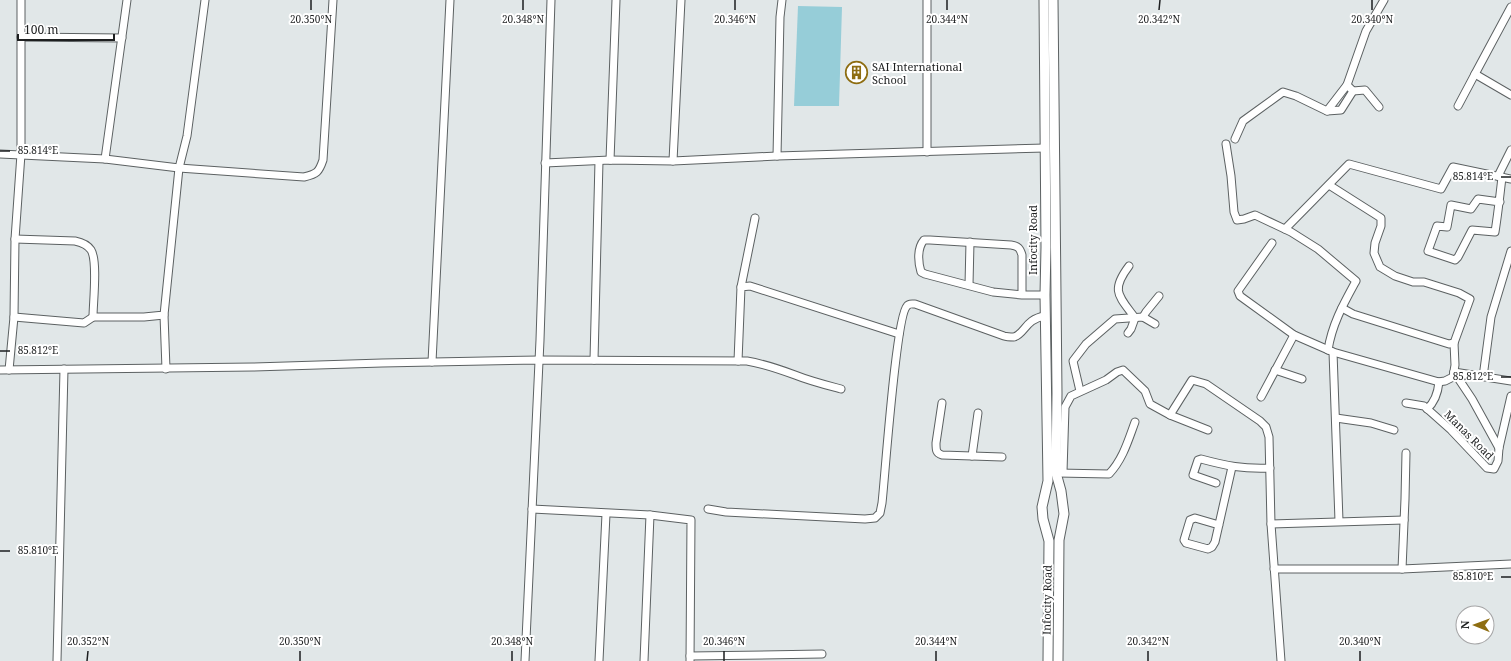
<svg xmlns="http://www.w3.org/2000/svg" width="1511" height="661" font-family="'Noto Serif',serif">
	<style>
		.green { fill: #96cdd8 }
		.lines { fill: none; stroke-linecap: round; stroke-linejoin: round }
		.minor-casing { stroke: #5c6162; stroke-width: 9 }
		.major-casing { stroke: #5c6162; stroke-width: 11 }
		.minor { stroke: #fff; stroke-width: 7 }
		.major { stroke: #fff; stroke-width: 9 }
		.ticks { fill: none; stroke: #1d1f20; stroke-width: 1.5 }
		.labels { text-anchor: middle; stroke-width: 4; stroke-linejoin: round; paint-order: stroke }
		.poi-label { font-size: 11px; fill: #1d1f20; stroke: #fff; text-anchor: start }
		.street-label { font-size: 11px; fill: #1d1f20; stroke: #fff }
		.ticks-label { font-size: 10px; text-anchor: middle; fill: #1d1f20; stroke: #fff; stroke-width: 4; stroke-linejoin: round; paint-order: stroke }
	</style>
	<rect width="100%" height="100%" fill="#e1e7e8"/>
	<polygon class="green" points="798,6 842,7 839,106 794,106"/>
	<g class="lines">
		<defs>
			<g id="minor">
				<polyline points="927,0 927,152"/>
				<polyline points="1511,7 1475,74 1511,95"/>
				<polyline points="21,37 122,38"/>
				<polyline points="1353,91 1365,90 1379,107"/>
				<polyline points="1458,106 1475,74"/>
				<polyline points="1327,111 1347,85 1366,31 1384,0"/>
				<polyline points="1235,139 1243,121 1283,92 1296,96 1327,111 1341,110 1353,91 1347,85"/>
				<path d="M1226 144 1231 176 1234 212 1237 220 1244 219 1255 215 1291 232 1318 249 1356 281C1344 303 1332 324 1328 350"/>
				<path d="M0 154 105 159 179 168 304 177C317 174 319 172 323 160L333 0"/>
				<polyline points="777,156 780,17 782,0"/>
				<polyline points="105,159 127,0"/>
				<polyline points="610,160 616,0"/>
				<polyline points="673,161 681,0"/>
				<polyline points="545,163 610,160 673,161 777,156 1045,148"/>
				<polyline points="1498,176 1511,150"/>
				<polyline points="1329,185 1381,218 1381,226 1375,243 1374,253 1380,267 1395,276 1413,282 1424,282 1459,293 1470,299 1454,343 1449,344 1353,314 1342,308"/>
				<path d="M1500 202 1478 199 1471 209 1451 205 1447 227 1437 226 1428 251 1455 260 1458 257 1472 230 1495 232C1498 213 1500 195 1502 177"/>
				<polyline points="1285,229 1349,164 1441,189 1453,167 1511,179"/>
				<path d="M15 239 75 241C80 242 87 244 91 250 98 261 93 303 93 317"/>
				<polyline points="1272,243 1238,291 1240,296 1294,335 1333,352 1339,521"/>
				<polyline points="969,285 970,242"/>
				<polyline points="741,287 755,218"/>
				<path d="M1022 295V255C1020 248 1018 246 1011 245L930 240H924C917 248 918 262 921 272L925 274 993 292 1022 295H1045"/>
				<polyline points="164,315 166,369"/>
				<polyline points="14,317 84,323 93,317 144,317 164,315 179,168 187,136 205,0"/>
				<polyline points="1143,317 1146,312 1159,296"/>
				<path d="M1128 333 1131 329 1135 318C1119 296 1110 291 1129 266"/>
				<path d="M1333 352 1439 382C1438 392 1434 403 1427 409"/>
				<polyline points="594,360 599,161"/>
				<polyline points="738,361 741,287 750,286 899,334"/>
				<polyline points="432,362 450,0"/>
				<path d="M0 370 253 367 382 363 539 360 747 361C765 364 779 369 795 375 810 381 826 385 841 389"/>
				<polyline points="9,370 14,317 15,239 21,154 21,0"/>
				<polyline points="1275,370 1302,379"/>
				<polyline points="1454,372 1472,399 1499,448"/>
				<polyline points="1454,372 1511,381"/>
				<polyline points="1483,377 1491,317 1511,251"/>
				<polyline points="1438,382 1445,381 1453,377 1455,365 1454,343"/>
				<polyline points="1080,391 1073,361 1086,344 1115,319 1143,317 1155,324"/>
				<polyline points="1261,397 1294,335"/>
				<path d="M942 403 936 443C936 450 936 453 942 455L1002 457"/>
				<polyline points="1406,403 1424,406 1451,430 1487,468 1494,469 1498,461 1499,448 1511,396"/>
				<polyline points="1170,415 1192,380 1206,384 1260,421 1266,427 1269,437 1271,524 1281,661"/>
				<polyline points="1336,418 1371,423 1394,430"/>
				<polyline points="972,456 978,413"/>
				<polyline points="1063,472 1065,407 1071,396 1106,380 1117,372 1123,370 1145,391 1150,404 1170,415 1208,430"/>
				<path d="M1058 473 1109 474C1123 459 1128 441 1135 422"/>
				<path d="M1216 483 1193 475 1198 460 1201 459C1227 466 1242 469 1270 468"/>
				<polyline points="532,509 650,515 691,520 690,661"/>
				<path d="M708 509 726 512 865 519 875 518 880 513 882 503C885 477 896 316 907 306 909 303 912 304 915 304L1004 336C1007 337 1011 337 1014 337 1025 334 1025 319 1045 316"/>
				<polyline points="1271,524 1404,520"/>
				<polyline points="1219,525 1195,518 1190,520 1184,540 1186,543 1208,549 1212,547 1215,542 1232,467"/>
				<polyline points="1274,569 1402,569 1511,564"/>
				<polyline points="1402,569 1405,499 1406,453"/>
				<polyline points="690,656 822,654"/>
				<polyline points="57,661 64,369"/>
				<polyline points="525,661 540,340 551,0"/>
				<polyline points="599,661 606,514"/>
				<polyline points="644,661 650,515"/>
			</g>
			<g id="major">
				<polyline points="1044,0 1046,247 1045,295 1048,481 1042,507 1043,519 1049,541 1048,661"/>
				<polyline points="1053,0 1057,393 1056,473 1061,491 1064,514 1059,540 1058,661"/>
			</g>
		</defs>
		<use href="#minor" class="minor-casing"/>
		<use href="#major" class="major-casing"/>
		<use href="#minor" class="minor"/>
		<use href="#major" class="major"/>
	</g>
	<path class="ticks" d="M311 10V0M523 10V0M735 10V0M947 10V0M1159 10 1160 0M1372 10V0M0 151H10M1501 177H1511M0 351H10M1501 377H1511M0 551H10M1501 577H1511M87 661 88 651M300 661V651M512 661V651M724 661V651M936 661V651M1148 661V651M1360 661V651"/>
	<defs>
		<symbol id="building-ring" viewBox="-11 -11 22 22"><circle r="9.5" fill="#fff" stroke="#8e6d11" stroke-width="1.5"/><path d="M-4-6H4V6H1V3H-1V6H-4ZM-2.5-4.3h1.7v1.8h-1.7ZM.8-4.3h1.7v1.8H.8ZM-2.5-1h1.7V.8h-1.7ZM.8-1h1.7V.8H.8Z" fill="#8e6d11"/></symbol>
	</defs>
	<g fill-rule="evenodd">
		<use href="#building-ring" x="844" y="60" width="25" height="25"/>
	</g>
	<g class="labels">
		<g class="poi-label">
			<text x="872" y="71">SAI International<tspan x="872" dy="13">School</tspan></text>
		</g>
		<g class="street-label">
			<text transform="translate(1033 240) rotate(-90)" y="4">Infocity Road</text>
			<text transform="translate(1469 435) rotate(45)" y="4">Manas Road</text>
			<text transform="translate(1047 600) rotate(-89)" y="4">Infocity Road</text>
		</g>
	</g>
	<g class="ticks-label">
		<text x="311" y="23">20.350°N</text>
		<text x="523" y="23">20.348°N</text>
		<text x="735" y="23">20.346°N</text>
		<text x="947" y="23">20.344°N</text>
		<text x="1159" y="23">20.342°N</text>
		<text x="1372" y="23">20.340°N</text>
		<text x="38" y="154">85.814°E</text>
		<text x="1473" y="180">85.814°E</text>
		<text x="38" y="354">85.812°E</text>
		<text x="1473" y="380">85.812°E</text>
		<text x="38" y="554">85.810°E</text>
		<text x="1473" y="580">85.810°E</text>
		<text x="88" y="645">20.352°N</text>
		<text x="300" y="645">20.350°N</text>
		<text x="512" y="645">20.348°N</text>
		<text x="724" y="645">20.346°N</text>
		<text x="936" y="645">20.344°N</text>
		<text x="1148" y="645">20.342°N</text>
		<text x="1360" y="645">20.340°N</text>
	</g>
	<g transform="translate(1475 625) rotate(271)"><circle r="19" fill="#ffffff" stroke="#a5a5a6"/>
	<path d="M0-3L7 15L0 10L-7 15Z" fill="#8e6d11"/>
	<text y="-6" font-size="11" font-weight="bold" text-anchor="middle" fill="#1d1f20">N</text>
	</g>
	<path d="M18 34v6h96v-6" fill="none" stroke="#1d1f20" stroke-width="2"/>
	<text x="24" y="34" font-size="12" fill="#1d1f20" stroke="#ffffff" stroke-width="3" paint-order="stroke">100 m</text>
</svg>
